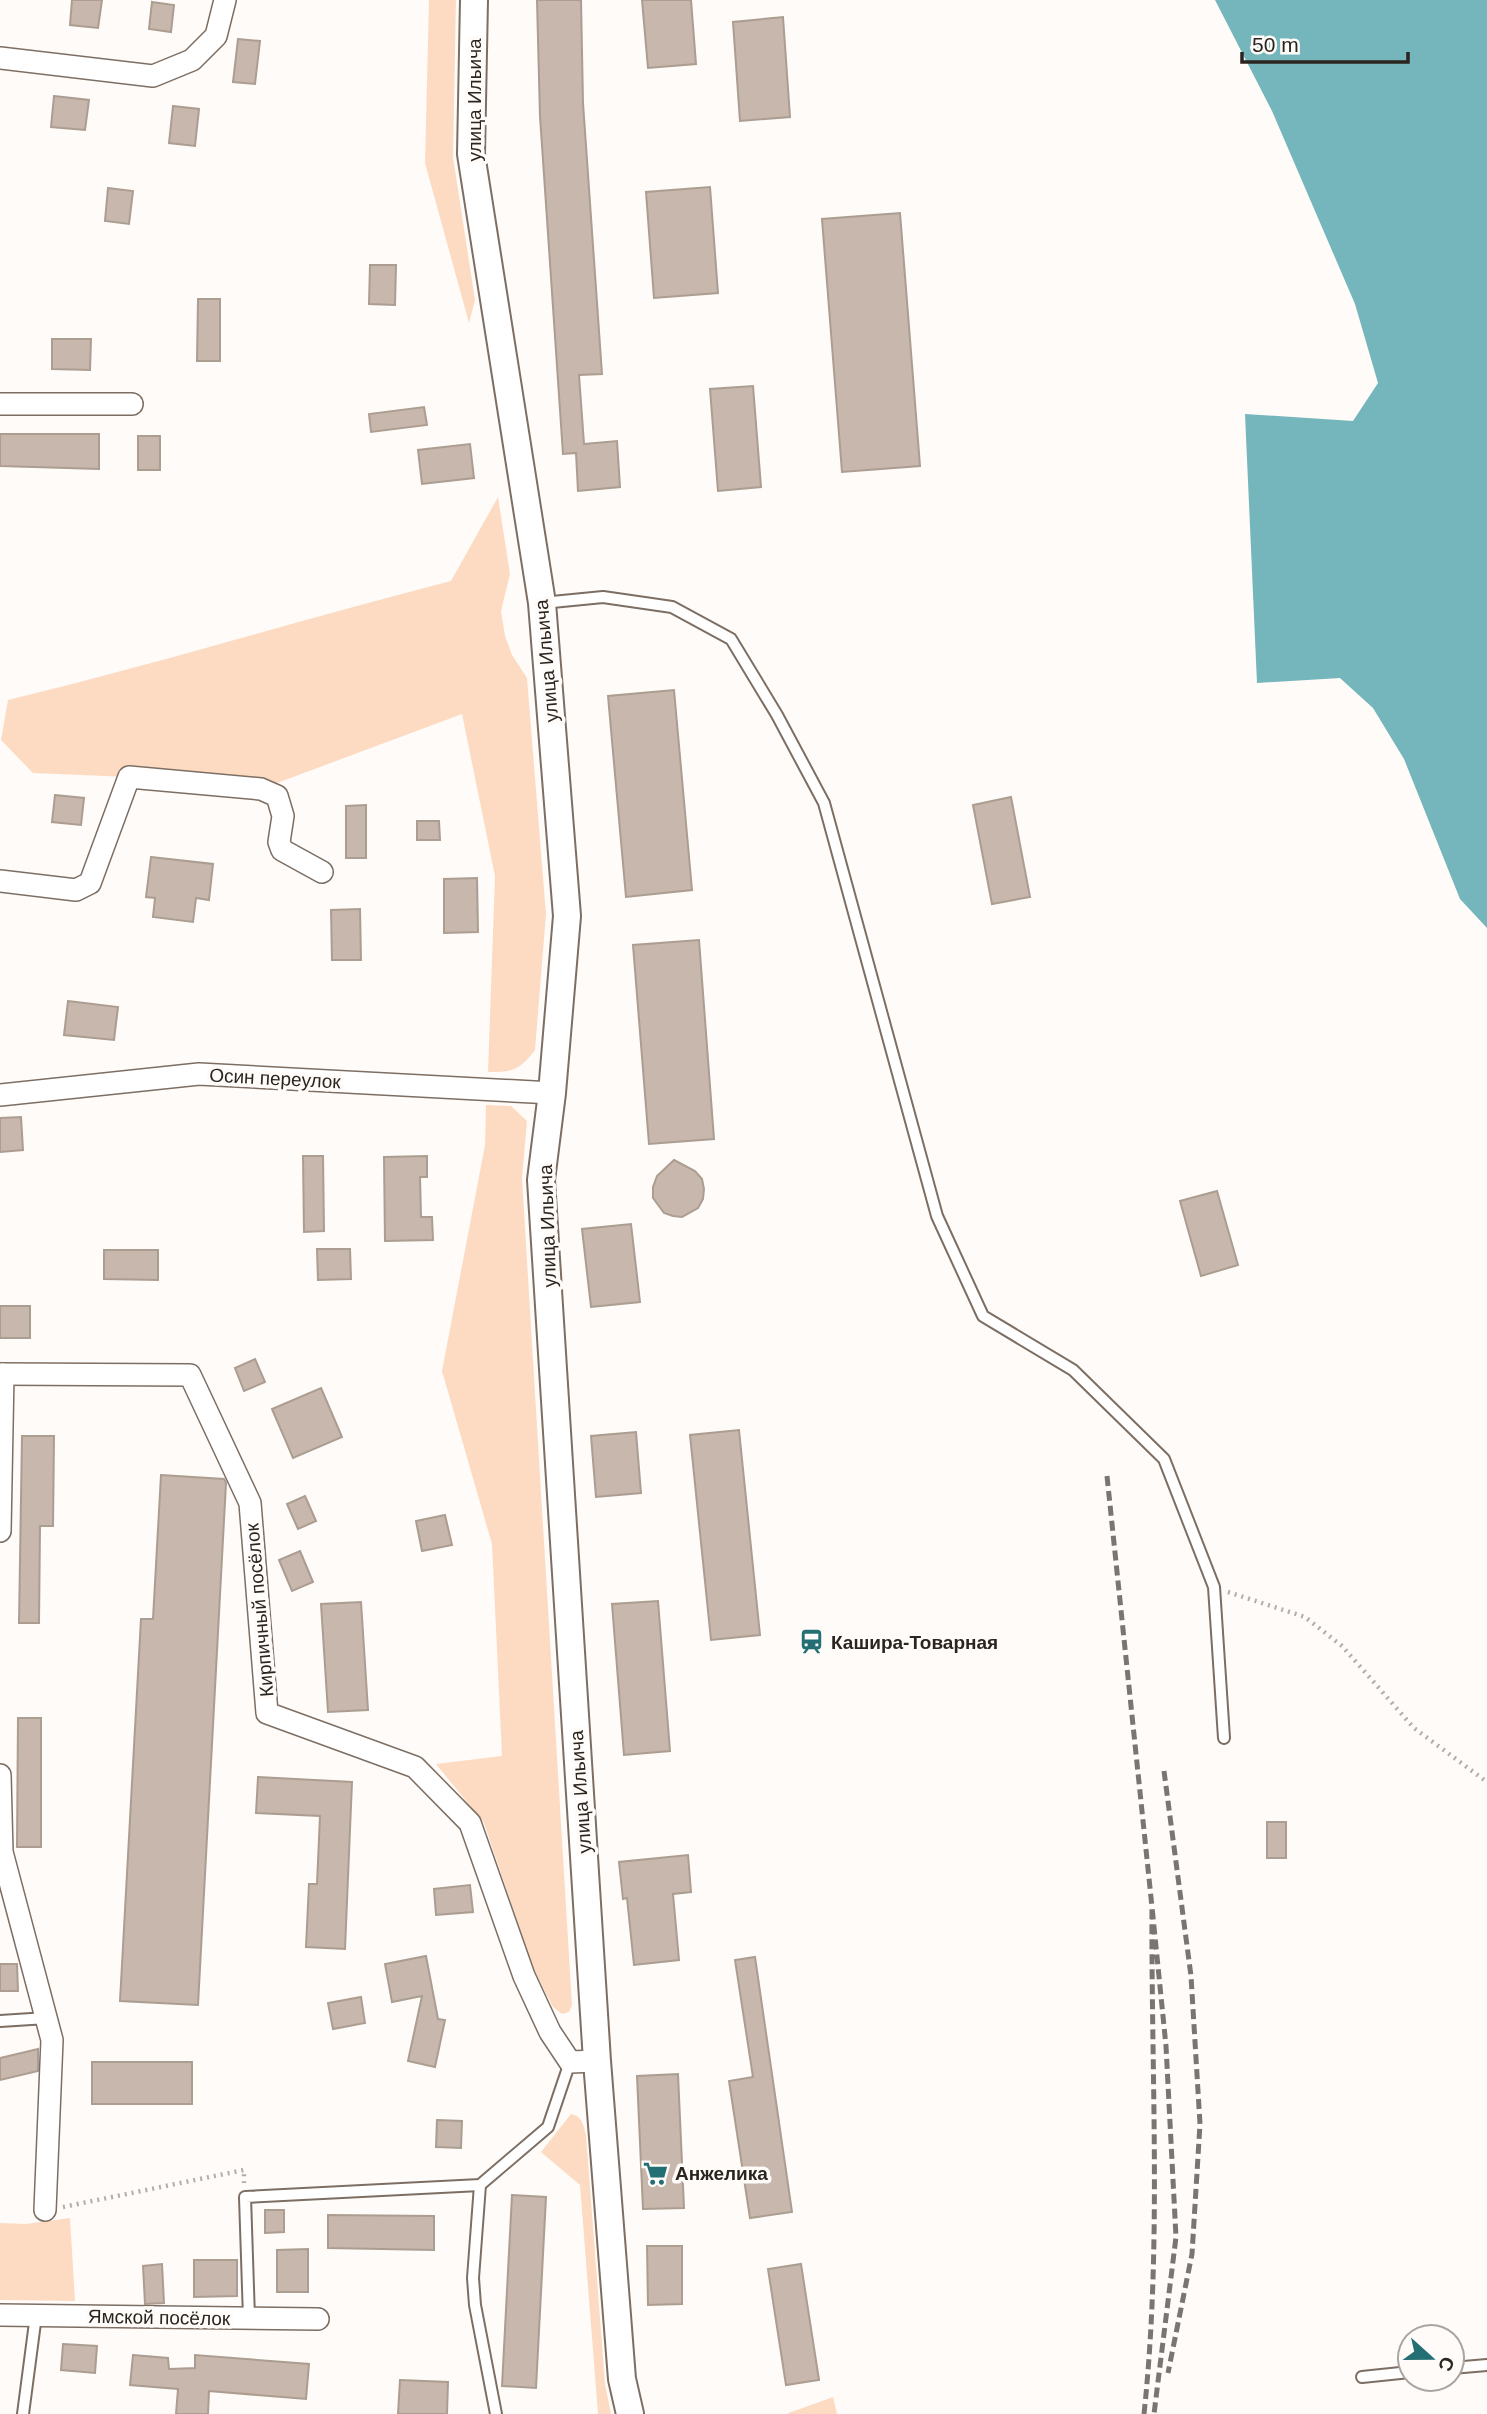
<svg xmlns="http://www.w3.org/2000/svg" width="1487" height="2414" font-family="Arial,sans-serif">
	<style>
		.green { fill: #fddbc3 }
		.water { fill: #74b6bb }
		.building { fill: #c8b7ac; stroke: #ac9d91; stroke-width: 2 }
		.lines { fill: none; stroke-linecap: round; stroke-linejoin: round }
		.service-casing { stroke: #7d6e63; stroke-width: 14 }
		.minor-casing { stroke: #7d6e63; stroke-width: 24 }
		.tertiary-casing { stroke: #7d6e63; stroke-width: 30 }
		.path { stroke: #b1ada9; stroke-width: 4.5; stroke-dasharray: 2 5; stroke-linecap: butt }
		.service { stroke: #fff; stroke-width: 10 }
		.minor { stroke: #fff; stroke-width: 21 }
		.tertiary { stroke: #fff; stroke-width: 26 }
		.rail { stroke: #7a7571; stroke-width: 5; stroke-dasharray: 10 5; stroke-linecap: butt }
		.labels { text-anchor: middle; stroke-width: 7; stroke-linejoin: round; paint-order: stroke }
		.street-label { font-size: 19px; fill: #2b2520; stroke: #fefbf8 }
		.poi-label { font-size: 19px; font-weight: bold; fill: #2b2520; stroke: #fefbf8; text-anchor: start }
	</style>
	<rect width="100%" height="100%" fill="#fefbf8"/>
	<g class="green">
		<polygon points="429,0 456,0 453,157 475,300 469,323 425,163"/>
		<path d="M498 497 510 574 501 611 505 636 512 655 527 678 546 914 535 1050C519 1071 512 1072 488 1072L495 876 462 714 261 789 129 777 33 773 1 740 8 700C157 664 303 619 451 581Z"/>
		<polygon points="486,1105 511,1106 527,1121 522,1178 572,2005 569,2012 562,2014 553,2007 533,1968 484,1823 436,1764 502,1756 492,1544 442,1371 485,1145"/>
		<path d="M571 2114C583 2117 583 2124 586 2135L605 2384 611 2414H598L580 2185 541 2152Z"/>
		<polygon points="70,2218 75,2301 0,2300 0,2223 26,2224"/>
		<polygon points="833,2397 837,2414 786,2414"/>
	</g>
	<polygon class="water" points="1215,0 1487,0 1487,928 1460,899 1404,759 1373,708 1340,678 1257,683 1245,414 1353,421 1378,383 1355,304 1272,111"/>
	<g class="building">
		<polygon points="72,0 102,0 98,28 70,25"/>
		<polygon points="537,0 581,0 583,103 602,374 579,375 584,444 617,441 620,487 578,491 576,453 563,454 540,116"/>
		<polygon points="642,0 691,0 696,64 648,68"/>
		<polygon points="152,2 174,5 171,32 149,29"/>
		<polygon points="783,17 790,117 740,121 733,22"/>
		<polygon points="238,39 260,41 255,84 233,82"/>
		<polygon points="54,96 89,100 85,130 51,127"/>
		<polygon points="173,106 199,109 195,146 169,143"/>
		<polygon points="710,187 718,293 654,298 646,192"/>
		<polygon points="108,188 133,191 129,224 105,221"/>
		<polygon points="900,213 920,466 842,472 822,219"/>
		<polygon points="370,265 396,265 395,305 369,304"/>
		<polygon points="198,299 220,299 220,361 197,361"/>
		<polygon points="52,339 91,339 90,370 52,369"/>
		<polygon points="753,386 761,487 718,491 710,389"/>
		<polygon points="424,407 427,425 371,432 369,414"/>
		<polygon points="0,434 99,434 99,469 0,466"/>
		<rect x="138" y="436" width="22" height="34"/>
		<polygon points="470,444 474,478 422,484 418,450"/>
		<polygon points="674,690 692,890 626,897 608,696"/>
		<polygon points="55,795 84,798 81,825 52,822"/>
		<polygon points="1011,797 1030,897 992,904 973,805"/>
		<polygon points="366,805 366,858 346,858 346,806"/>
		<polygon points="417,821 439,821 440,840 417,840"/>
		<polygon points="151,857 213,864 209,900 196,898 193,922 153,917 155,898 146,897"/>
		<polygon points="477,878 478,932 444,933 444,879"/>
		<polygon points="360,909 361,960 332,960 331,910"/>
		<polygon points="699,940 714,1139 649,1144 633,945"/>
		<polygon points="68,1001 118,1007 114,1040 64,1035"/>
		<polygon points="21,1117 23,1150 0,1152 0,1118"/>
		<polygon points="303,1156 323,1156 324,1231 304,1232"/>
		<polygon points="427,1156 427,1177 420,1177 421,1217 432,1217 433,1240 385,1241 384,1157"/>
		<polygon points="674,1160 695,1171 702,1179 704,1189 703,1199 698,1208 682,1217 673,1216 664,1213 653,1198 653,1187 657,1176"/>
		<polygon points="1217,1191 1238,1265 1201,1276 1180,1201"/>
		<polygon points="631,1224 640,1302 591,1307 582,1229"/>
		<polygon points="317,1249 350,1249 351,1279 318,1280"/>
		<polygon points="104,1250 158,1250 158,1280 104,1279"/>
		<rect x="0" y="1306" width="30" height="32"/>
		<polygon points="255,1359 265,1382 244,1391 235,1368"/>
		<polygon points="321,1388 342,1437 293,1458 272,1409"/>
		<polygon points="739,1430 760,1635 711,1640 690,1435"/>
		<polygon points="636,1432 641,1493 596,1497 591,1436"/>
		<polygon points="22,1436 54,1436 53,1526 40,1526 39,1623 19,1623"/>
		<polygon points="161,1475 224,1479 226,1483 198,2005 120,2001 141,1619 153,1619"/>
		<polygon points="305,1496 316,1521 298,1529 287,1504"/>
		<polygon points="445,1515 452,1545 422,1551 416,1521"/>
		<polygon points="300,1551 313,1582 292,1591 279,1560"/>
		<polygon points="658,1601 670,1751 624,1755 612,1604"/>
		<polygon points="361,1602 368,1710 328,1712 321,1604"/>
		<polygon points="18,1718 41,1718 41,1847 17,1847"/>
		<polygon points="258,1777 352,1782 345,1949 306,1947 309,1884 317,1884 320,1816 256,1813"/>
		<rect x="1267" y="1822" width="19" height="36"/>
		<polygon points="688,1855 691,1892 673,1894 679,1960 634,1965 627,1898 623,1899 619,1862"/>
		<polygon points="470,1885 473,1912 436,1915 434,1889"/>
		<polygon points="426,1956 438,2019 445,2020 435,2067 408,2061 422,1996 392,2002 385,1964"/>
		<polygon points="755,1957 792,2212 750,2218 729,2081 753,2077 735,1960"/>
		<polygon points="0,1964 17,1964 18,1991 0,1991"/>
		<polygon points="361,1997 365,2023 333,2029 328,2003"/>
		<polygon points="38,2049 38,2071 0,2080 0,2058"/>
		<rect x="92" y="2062" width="100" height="42"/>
		<polygon points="678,2074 684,2208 643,2209 637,2076"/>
		<polygon points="437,2120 462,2121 461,2148 436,2147"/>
		<polygon points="512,2195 546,2197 536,2388 502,2386"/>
		<polygon points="265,2210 284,2210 284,2232 265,2233"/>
		<polygon points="328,2215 434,2216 434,2250 328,2248"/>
		<polygon points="647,2246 682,2246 682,2304 648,2305"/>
		<polygon points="308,2249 308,2292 277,2292 277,2250"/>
		<polygon points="194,2260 237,2260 237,2296 194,2297"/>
		<polygon points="162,2264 164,2303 145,2304 143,2266"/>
		<polygon points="801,2264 819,2380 786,2385 768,2269"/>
		<polygon points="63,2344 97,2346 95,2373 61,2370"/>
		<polygon points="133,2355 168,2358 169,2369 195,2368 195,2355 309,2364 306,2399 209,2391 208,2414 176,2414 178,2389 130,2385"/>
		<polygon points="400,2380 448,2382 447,2414 398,2414"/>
	</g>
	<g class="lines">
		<defs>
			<g id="service">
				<polyline points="542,603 603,597 672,607 731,639 777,715 824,803 937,1216 983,1316 1073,1370 1164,1459 1214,1587 1224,1738"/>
				<polyline points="0,2021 47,2018"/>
				<polyline points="480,2185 473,2278 475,2305 496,2414"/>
				<polyline points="249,2318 245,2197 480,2185 548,2127 570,2062"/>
				<polyline points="1452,2368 1487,2365"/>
				<polyline points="1362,2377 1410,2372"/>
				<polyline points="23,2414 36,2315"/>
			</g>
			<g id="minor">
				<polyline points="0,58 153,76 192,60 216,36 225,0"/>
				<polyline points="0,404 132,404"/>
				<polyline points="0,881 76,890 90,883 129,777 261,789 277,796 283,816 279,842 282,850 322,872"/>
				<polyline points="0,1095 199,1074 552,1093"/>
				<polyline points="0,1374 190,1375 250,1503 267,1713 415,1767 470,1823 524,1976 550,2032 570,2062 597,2061"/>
				<polyline points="0,1531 3,1374"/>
				<polyline points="0,1775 2,1852 52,2040 45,2210"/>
				<polyline points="0,2315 318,2319"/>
			</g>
			<polyline id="tertiary" points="474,0 471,154 542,603 567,916 552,1093 541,1180 597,2061 622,2379 630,2414"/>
		</defs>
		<use href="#service" class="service-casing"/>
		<use href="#minor" class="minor-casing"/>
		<use href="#tertiary" class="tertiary-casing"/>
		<g class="path">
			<polyline points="1228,1592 1305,1617 1342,1646 1414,1728 1487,1782"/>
			<polyline points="63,2207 244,2170 244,2183"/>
		</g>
		<use href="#service" class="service"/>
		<use href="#minor" class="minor"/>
		<use href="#tertiary" class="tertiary"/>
		<g class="rail">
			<polyline points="1107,1476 1152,1907"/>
			<polyline points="1164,1771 1191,1976 1200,2124 1192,2254 1168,2373"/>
			<path d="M1144 2414C1162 2246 1151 2075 1152 1907L1166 2046 1176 2237 1154 2414"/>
		</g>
	</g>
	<defs>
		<symbol id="station-bare" viewBox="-9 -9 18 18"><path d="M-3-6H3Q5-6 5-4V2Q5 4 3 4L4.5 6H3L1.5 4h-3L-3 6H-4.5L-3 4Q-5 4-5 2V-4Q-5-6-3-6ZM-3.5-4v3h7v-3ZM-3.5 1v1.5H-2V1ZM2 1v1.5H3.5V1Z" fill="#246f74" stroke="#fefbf8" stroke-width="2.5" paint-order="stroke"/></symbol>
		<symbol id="supermarket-bare" viewBox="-9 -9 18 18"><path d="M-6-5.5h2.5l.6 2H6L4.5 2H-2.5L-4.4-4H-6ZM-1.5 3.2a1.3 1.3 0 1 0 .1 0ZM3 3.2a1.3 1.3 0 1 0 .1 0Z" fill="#246f74" stroke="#fefbf8" stroke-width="2.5" paint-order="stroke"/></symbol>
	</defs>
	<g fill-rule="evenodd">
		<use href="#station-bare" x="794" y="1624" width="35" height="35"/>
		<use href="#supermarket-bare" x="638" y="2156" width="35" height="35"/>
	</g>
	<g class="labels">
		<g class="street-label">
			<text transform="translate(474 100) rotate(-90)" y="7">улица Ильича</text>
			<text transform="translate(546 661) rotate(-95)" y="7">улица Ильича</text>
			<text transform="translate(275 1078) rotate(3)" y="7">Осин переулок</text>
			<text transform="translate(547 1226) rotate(-92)" y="7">улица Ильича</text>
			<text transform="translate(259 1610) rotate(-95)" y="7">Кирпичный посёлок</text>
			<text transform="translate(580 1792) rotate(-94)" y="7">улица Ильича</text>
			<text transform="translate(159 2317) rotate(1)" y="7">Ямской посёлок</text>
		</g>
		<g class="poi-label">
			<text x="831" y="1649">Кашира-Товарная</text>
			<text x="675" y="2180">Анжелика</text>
		</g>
	</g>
	<g transform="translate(1431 2358) rotate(111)"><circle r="33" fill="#fefbf8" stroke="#aaa5a2" stroke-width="2"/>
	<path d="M0-5L12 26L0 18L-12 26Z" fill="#246f74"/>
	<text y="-10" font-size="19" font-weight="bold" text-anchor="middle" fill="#2b2520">С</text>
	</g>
	<path d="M1242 52v10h166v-10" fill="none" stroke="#2b2520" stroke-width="3.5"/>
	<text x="1252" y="52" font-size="21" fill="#2b2520" stroke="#fefbf8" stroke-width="5" paint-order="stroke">50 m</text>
</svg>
